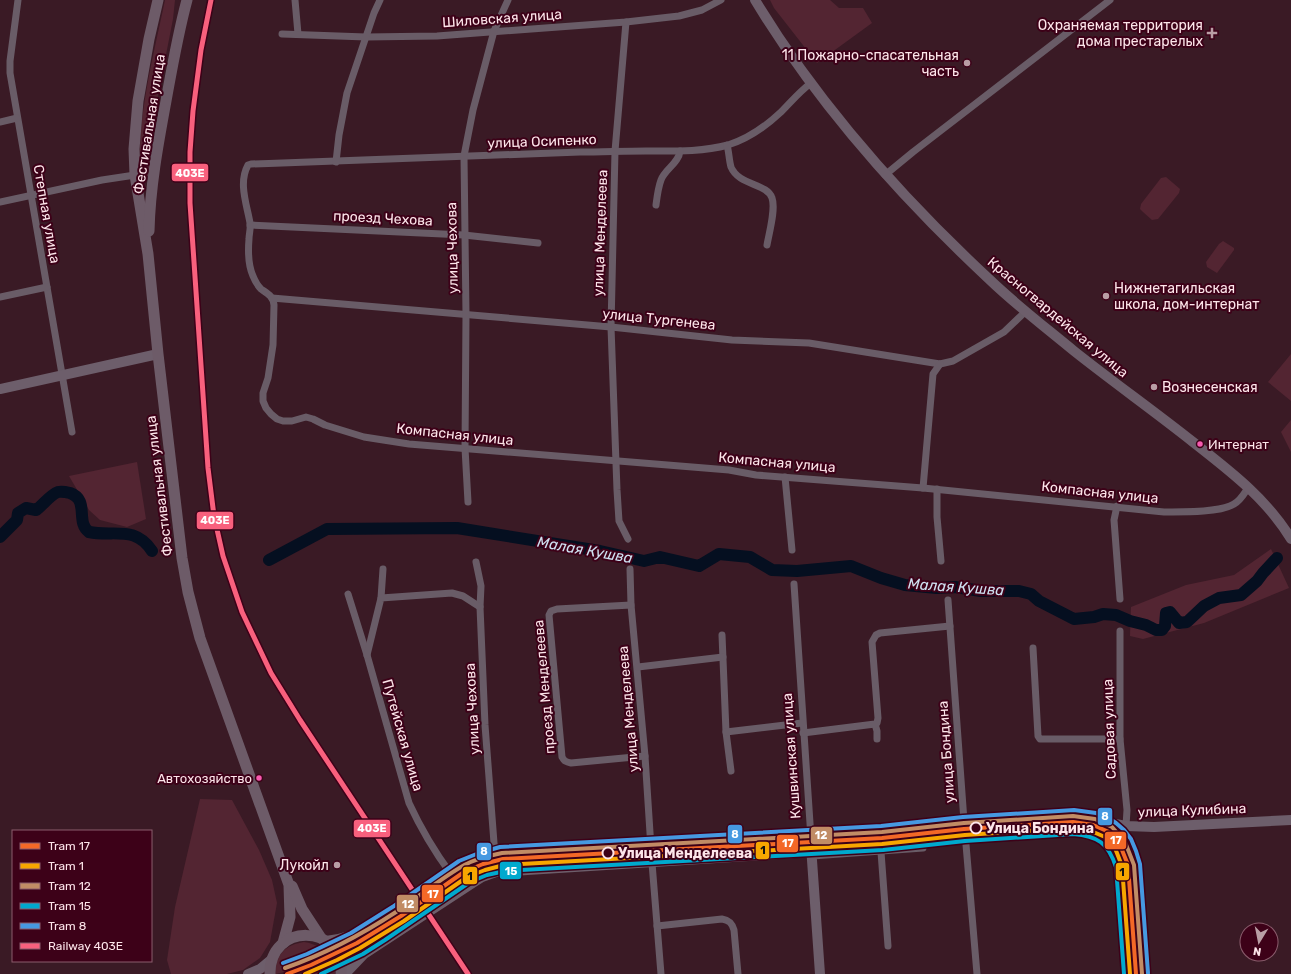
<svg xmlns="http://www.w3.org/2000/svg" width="1291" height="974" font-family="Rubik,sans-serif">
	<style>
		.green { fill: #532532 }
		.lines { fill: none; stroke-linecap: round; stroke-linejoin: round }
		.river { stroke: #050f20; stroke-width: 12 }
		.street { stroke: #695c67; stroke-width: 7 }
		.secondary { stroke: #6d5e6b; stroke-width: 10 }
		.primary { stroke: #6d5b68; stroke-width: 11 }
		.rail-1-casing { stroke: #3d0118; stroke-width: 8 }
		.rail-1 { stroke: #f8607d; stroke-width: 5 }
		.tram-1-casing { stroke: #3d0118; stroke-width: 7 }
		.tram-2-casing { stroke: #3d0118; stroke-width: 7 }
		.tram-3-casing { stroke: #3d0118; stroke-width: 7 }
		.tram-4-casing { stroke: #3d0118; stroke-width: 7 }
		.tram-5-casing { stroke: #3d0118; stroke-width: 7 }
		.tram-1 { stroke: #f36827; stroke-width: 4 }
		.tram-2 { stroke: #f7a600; stroke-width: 4 }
		.tram-3 { stroke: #c18c65; stroke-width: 4 }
		.tram-4 { stroke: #00a9ce; stroke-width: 4 }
		.tram-5 { stroke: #4699e1; stroke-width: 4 }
		.poi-dot { fill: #b99ea5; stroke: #3d0118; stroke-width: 1.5 }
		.bus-dot { fill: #f75aaf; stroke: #3d0118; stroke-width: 1.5 }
		.stop-dot { fill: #3d0118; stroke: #fde5ea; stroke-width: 2 }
		.labels { text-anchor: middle; stroke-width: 4; stroke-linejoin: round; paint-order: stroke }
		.bus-label { font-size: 13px; fill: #fde5ea; stroke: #3d0118; text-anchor: start }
		.street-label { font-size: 14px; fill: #fde5ea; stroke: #3d0118 }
		.poi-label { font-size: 14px; fill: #fde5ea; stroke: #3d0118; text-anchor: end }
		.stop-label { font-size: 14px; font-weight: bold; fill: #fde5ea; stroke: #3d0118; text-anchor: start }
		.water-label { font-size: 15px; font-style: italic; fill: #cfe1f2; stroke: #3d0118 }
		.line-badge { stroke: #3d0118; stroke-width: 1.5 }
		.badge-label { font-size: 11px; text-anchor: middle; font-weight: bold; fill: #fff }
		.pale-badge-label { font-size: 11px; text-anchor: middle; font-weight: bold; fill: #111 }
	</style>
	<rect width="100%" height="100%" fill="#3a1a25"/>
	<g class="green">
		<path d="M165 0H175L173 19 154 116 148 176 140 177C137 117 153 58 165 0Z"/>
		<polygon points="770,0 830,0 839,8 863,8 872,23 817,63 774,8"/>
		<polygon points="1166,177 1180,189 1179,193 1158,219 1152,220 1143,212 1140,209 1141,204 1161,178"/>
		<polygon points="1223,241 1234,248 1234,250 1217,273 1207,267 1206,262 1219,244"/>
		<polygon points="1291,354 1291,401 1268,382"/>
		<polygon points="1291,420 1291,452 1281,432"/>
		<polygon points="137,462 146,519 127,527 100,520 89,510 69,476"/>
		<polygon points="1271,549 1289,588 1204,623 1143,639 1130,636 1131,607 1186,585 1234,575"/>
		<polygon points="200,799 232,800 259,850 272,880 277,903 270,942 260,958 243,970 227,974 171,974 167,960 175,907"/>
		<path d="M304 942C316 944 322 948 329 957L290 971 275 974C276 954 285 945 304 942Z"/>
		<polygon points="335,965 335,974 312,974"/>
	</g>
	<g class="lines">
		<g class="river">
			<path d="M0 537 17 520 18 513 26 508 36 510C43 505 50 495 58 492 62 491 66 492 70 493 90 500 75 522 89 532 114 537 135 525 152 551"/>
			<polyline points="269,560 327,529 457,528 600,551 644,561 660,557 699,566 719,554 750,557 772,570 797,571 851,566 881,578 905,585 937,588 955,587 981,591 1019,591 1031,594 1039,601 1074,619 1094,617 1103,614 1116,615 1130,621 1146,625 1156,630 1162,630 1165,626 1166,613 1170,612 1179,623 1187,622 1204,606 1219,598 1241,595 1257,581 1263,573 1277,558"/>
		</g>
		<g class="street">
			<polyline points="18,0 10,61 10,73 72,432"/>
			<polyline points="295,0 298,34"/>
			<polyline points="626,22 615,151 611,327 617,490 619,521 628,539"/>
			<polyline points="282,34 366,37 437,36 626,22 679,16 702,10 721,0"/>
			<path d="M811 83C799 92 791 102 781 112 765 127 748 139 728 145 702 152 673 151 646 151 624 151 602 152 580 152 471 156 361 161 251 164L248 165C238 183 247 205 250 223 251 228 249 234 249 239 248 251 248 265 253 276 255 281 257 285 261 289 268 294 273 296 274 305L273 345 268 378 263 393V401L266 408 271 414 277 419 283 421H292L306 417 313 419 325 425 364 437 409 444 729 470 756 475 923 488 1164 512C1181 512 1220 513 1234 504 1240 501 1244 494 1248 488"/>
			<polyline points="0,122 17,118"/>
			<path d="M727 145C729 152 729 160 731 167 739 186 767 183 772 198 776 209 769 233 767 245"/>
			<polyline points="336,162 339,135 347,93 374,13 380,0"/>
			<polyline points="885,175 913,152 1110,0"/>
			<polyline points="0,202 102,180 135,175"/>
			<path d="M656 205C657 197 658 188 661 180 665 169 679 163 680 151"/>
			<polyline points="250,225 464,235 538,243"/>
			<polyline points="0,297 47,287"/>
			<polyline points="272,298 611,327 732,340 809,343 940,364 953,361 1004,332 1026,311"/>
			<polyline points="785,477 792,550"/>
			<polyline points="923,488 933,374 940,364"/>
			<polyline points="937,489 937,517 941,561"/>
			<polyline points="468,502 465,448 466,314 464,156 473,110 494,31 508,0"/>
			<polyline points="1117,506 1114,520 1120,599"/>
			<polyline points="476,562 481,586 480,607 485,725 495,856"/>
			<polyline points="630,569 631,605 645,756 651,848"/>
			<polyline points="794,584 811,838"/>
			<path d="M348 594 367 655 409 803C421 829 434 851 451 874"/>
			<polyline points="381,598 383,569"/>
			<polyline points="948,600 964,821 977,974"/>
			<path d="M631 605 557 609 551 611 549 615 562 757C564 761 566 762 571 763L645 756"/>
			<polyline points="1120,631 1120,739 1127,810 1126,826"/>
			<polyline points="722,635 726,732 731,771"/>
			<polyline points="1033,648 1038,736 1040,739 1120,739"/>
			<polyline points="367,655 381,598 452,593 463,596 480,607"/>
			<polyline points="638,667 723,657"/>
			<polyline points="875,724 877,731 877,739"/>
			<polyline points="726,732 802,723"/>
			<polyline points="803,733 875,724 877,723 878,718 872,642 876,635 880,633 950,626"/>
			<polyline points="881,852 888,946"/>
			<polyline points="812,856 923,848"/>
			<polyline points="652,863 661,974"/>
			<path d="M657 926 722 919C729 920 732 923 734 930L738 974"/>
		</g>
		<g class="secondary">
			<path d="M755 0C818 104 900 196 989 279 1016 305 1045 327 1074 351 1113 382 1154 411 1193 442 1230 471 1267 499 1291 539"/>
			<polyline points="0,389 158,354"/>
			<polyline points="811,846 820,974"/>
			<path d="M326 941C369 937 405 905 440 882 457 870 474 859 495 856L643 848 731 841 811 838 1080 820H1094L1126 826 1154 827 1291 820"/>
			<polyline points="248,974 260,969 272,959"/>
			<polyline points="345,974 364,954 474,882 482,877 496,872 811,852"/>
		</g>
		<g class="primary">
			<polyline points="158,0 149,39 138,101 134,149 135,175 148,254 158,354 182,558 188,592 200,638 289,885 290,917 283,943"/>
			<path d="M149 231C150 188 158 144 166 101 172 68 178 33 187 0"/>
			<polyline points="292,886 302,909 321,938"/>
			<path d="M270 974C269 922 344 923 341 974"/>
		</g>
		<defs>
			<polyline id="rail-1" points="211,0 201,50 193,111 190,152 190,203 208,468 214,516 223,556 242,612 271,673 300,720 468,974"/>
		</defs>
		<use href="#rail-1" class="rail-1-casing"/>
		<use href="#rail-1" class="rail-1"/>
		<defs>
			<polyline id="tram-1" points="287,974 311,965 357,943 401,916 464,872 483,864 503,859 882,838 964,829 1073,822 1093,825 1109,832 1120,845 1128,865 1136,974"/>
			<polyline id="tram-2" points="305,974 337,960 360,948 404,921 467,877 485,870 504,865 882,844 965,835 1073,828 1091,831 1105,837 1115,848 1122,866 1130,974"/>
			<path id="tram-3" d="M285 968C325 954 361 935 396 912 418 897 439 880 461 867 474 859 488 856 502 853L882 832 964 823 1073 816 1095 819 1112 827 1125 842 1134 865 1142 974"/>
			<path id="tram-4" d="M321 974 363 954 385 940 470 882 487 875 505 871 883 850 965 841 1073 834C1098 836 1108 843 1116 867L1124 974"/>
			<polyline id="tram-5" points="283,963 307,954 351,933 394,906 459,861 479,853 500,847 881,826 963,817 1074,810 1096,813 1107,817 1116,823 1124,830 1131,839 1136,851 1140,864 1148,973"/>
		</defs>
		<use href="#tram-1" class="tram-1-casing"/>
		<use href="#tram-2" class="tram-2-casing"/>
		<use href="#tram-3" class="tram-3-casing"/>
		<use href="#tram-4" class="tram-4-casing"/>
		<use href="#tram-5" class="tram-5-casing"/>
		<use href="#tram-1" class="tram-1"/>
		<use href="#tram-2" class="tram-2"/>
		<use href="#tram-3" class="tram-3"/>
		<use href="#tram-4" class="tram-4"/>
		<use href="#tram-5" class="tram-5"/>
	</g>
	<g class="poi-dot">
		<path d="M1210 27h4v4h4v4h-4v4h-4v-4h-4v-4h4z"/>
		<circle cx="967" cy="63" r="4"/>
		<circle cx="1106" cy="296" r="4"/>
		<circle cx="1154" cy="387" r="4"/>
		<circle cx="337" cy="865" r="4"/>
	</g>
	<g class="bus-dot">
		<circle cx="1200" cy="444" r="3.5"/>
		<circle cx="259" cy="778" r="3.5"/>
	</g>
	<g class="stop-dot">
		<circle cx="976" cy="828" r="5.5"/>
		<circle cx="608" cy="853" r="5.5"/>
	</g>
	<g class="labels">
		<g class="bus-label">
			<text x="1208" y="449">Интернат</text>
			<text x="252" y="783" text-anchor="end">Автохозяйство</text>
		</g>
		<g class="street-label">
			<text transform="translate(502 18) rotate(-4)" y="5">Шиловская улица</text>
			<text transform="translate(149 124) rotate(-81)" y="5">Фестивальная улица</text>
			<text transform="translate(542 141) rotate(-2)" y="5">улица Осипенко</text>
			<text transform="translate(47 214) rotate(80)" y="5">Степная улица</text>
			<text transform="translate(383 218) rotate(3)" y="5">проезд Чехова</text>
			<text transform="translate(600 233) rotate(-88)" y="5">улица Менделеева</text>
			<text transform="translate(452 248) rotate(-91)" y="5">улица Чехова</text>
			<text transform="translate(1058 317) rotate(40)" y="5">Красногвардейская улица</text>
			<text transform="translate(659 319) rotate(6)" y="5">улица Тургенева</text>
			<text transform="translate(455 434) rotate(6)" y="5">Компасная улица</text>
			<text transform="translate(777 462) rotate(5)" y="5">Компасная улица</text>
			<text transform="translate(159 486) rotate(-97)" y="5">Фестивальная улица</text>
			<text transform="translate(1100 492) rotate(6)" y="5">Компасная улица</text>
			<text transform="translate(544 687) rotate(-95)" y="5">проезд Менделеева</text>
			<text transform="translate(472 709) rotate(-93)" y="5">улица Чехова</text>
			<text transform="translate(628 709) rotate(-95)" y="5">улица Менделеева</text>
			<text transform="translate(1109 729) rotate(-92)" y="5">Садовая улица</text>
			<text transform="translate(403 735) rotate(74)" y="5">Путейская улица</text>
			<text transform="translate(946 752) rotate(-94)" y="5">улица Бондина</text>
			<text transform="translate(791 756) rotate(-94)" y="5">Кушвинская улица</text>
			<text transform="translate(1192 810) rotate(-2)" y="5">улица Кулибина</text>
		</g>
		<g class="poi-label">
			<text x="1203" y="30">Охраняемая территория<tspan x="1203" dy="16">дома престарелых</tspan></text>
			<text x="959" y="60">11 Пожарно-спасательная<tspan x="959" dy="16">часть</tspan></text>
			<text x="1114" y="293" text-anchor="start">Нижнетагильская<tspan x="1114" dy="16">школа, дом-интернат</tspan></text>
			<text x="1162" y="392" text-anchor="start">Вознесенская</text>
			<text x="329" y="870">Лукойл</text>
		</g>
		<g class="stop-label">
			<text x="986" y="833">Улица Бондина</text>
			<text x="618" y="858">Улица Менделеева</text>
		</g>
		<g class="water-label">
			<text transform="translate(585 550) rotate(10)" y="5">Малая Кушва</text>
			<text transform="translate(956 587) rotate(4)" y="5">Малая Кушва</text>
		</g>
	</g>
	<g class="line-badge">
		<rect x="171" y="163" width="38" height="19" rx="4" fill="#f8607d"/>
		<rect x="196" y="511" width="38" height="19" rx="4" fill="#f8607d"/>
		<rect x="1097" y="807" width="16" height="19" rx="4" fill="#4699e1"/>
		<rect x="353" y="819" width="38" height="19" rx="4" fill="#f8607d"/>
		<rect x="727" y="824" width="16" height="20" rx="4" fill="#4699e1"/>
		<rect x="810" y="826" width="23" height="19" rx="4" fill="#c18c65"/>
		<rect x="1104" y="831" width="23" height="19" rx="4" fill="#f36827"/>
		<rect x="776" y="834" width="23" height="19" rx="4" fill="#f36827"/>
		<rect x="755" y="841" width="15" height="19" rx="4" fill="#f7a600"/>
		<rect x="476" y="842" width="16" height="19" rx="4" fill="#4699e1"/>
		<rect x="499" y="861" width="23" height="19" rx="4" fill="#00a9ce"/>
		<rect x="1115" y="862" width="15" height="19" rx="4" fill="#f7a600"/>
		<rect x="462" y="866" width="16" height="19" rx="4" fill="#f7a600"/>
		<rect x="421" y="884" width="23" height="19" rx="4" fill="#f36827"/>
		<rect x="396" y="894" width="23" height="19" rx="4" fill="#c18c65"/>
	</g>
	<g class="badge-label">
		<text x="190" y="177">403Е</text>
		<text x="215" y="524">403Е</text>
		<text x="1105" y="820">8</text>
		<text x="372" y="832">403Е</text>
		<text x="735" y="838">8</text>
		<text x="821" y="839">12</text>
		<text x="1116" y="844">17</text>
		<text x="788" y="847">17</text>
		<text x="484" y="855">8</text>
		<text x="511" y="875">15</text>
		<text x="433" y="898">17</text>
		<text x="408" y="908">12</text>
	</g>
	<g class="pale-badge-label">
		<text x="763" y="854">1</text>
		<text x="1122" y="876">1</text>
		<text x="470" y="880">1</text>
	</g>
	<rect x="12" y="830" width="140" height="132" fill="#3d0118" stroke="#8a5c6c"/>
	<rect x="20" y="843" width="20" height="6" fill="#f36827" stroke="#8a5c6c"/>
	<text x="48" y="850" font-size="12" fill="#fde5ea">Tram 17</text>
	<rect x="20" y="863" width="20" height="6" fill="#f7a600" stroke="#8a5c6c"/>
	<text x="48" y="870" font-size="12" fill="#fde5ea">Tram 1</text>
	<rect x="20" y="883" width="20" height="6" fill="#c18c65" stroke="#8a5c6c"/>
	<text x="48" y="890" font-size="12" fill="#fde5ea">Tram 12</text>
	<rect x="20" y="903" width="20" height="6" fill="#00a9ce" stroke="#8a5c6c"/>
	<text x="48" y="910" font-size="12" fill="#fde5ea">Tram 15</text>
	<rect x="20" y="923" width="20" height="6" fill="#4699e1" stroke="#8a5c6c"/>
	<text x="48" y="930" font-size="12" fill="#fde5ea">Tram 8</text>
	<rect x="20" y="943" width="20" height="6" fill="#f8607d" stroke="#8a5c6c"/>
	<text x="48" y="950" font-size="12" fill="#fde5ea">Railway 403Е</text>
	<g transform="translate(1259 942) rotate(190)"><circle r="19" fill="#3d0118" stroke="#8a5c6c"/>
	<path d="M0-3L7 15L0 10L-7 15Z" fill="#b99ea5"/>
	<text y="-6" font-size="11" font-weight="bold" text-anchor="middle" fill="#fde5ea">N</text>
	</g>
</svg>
